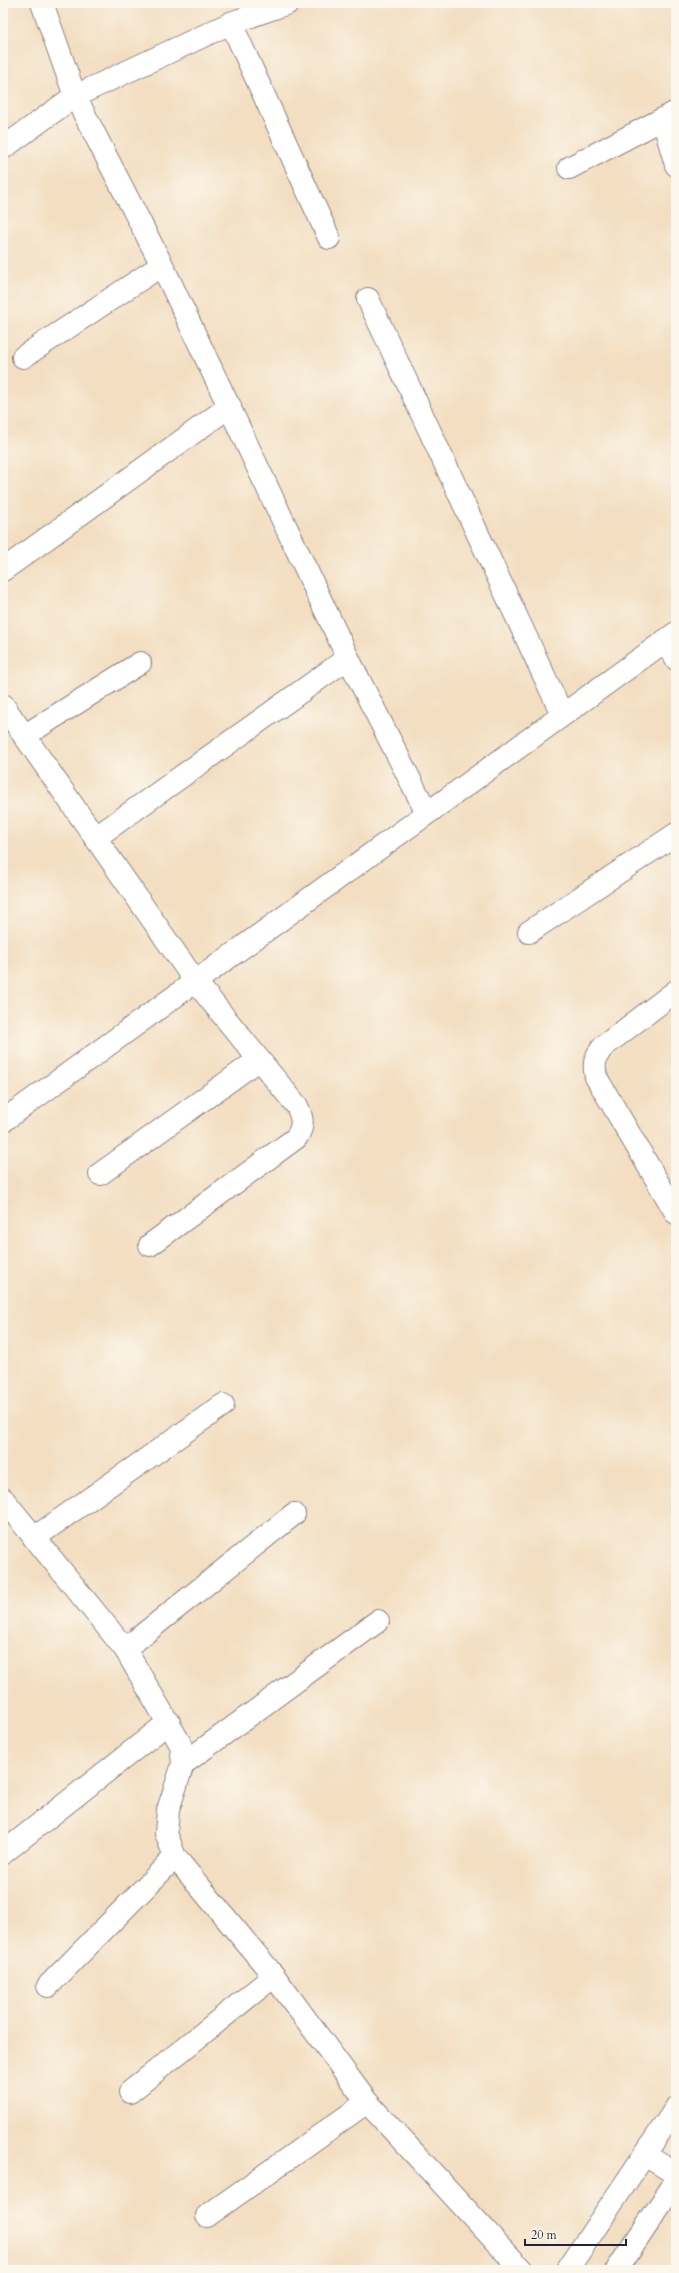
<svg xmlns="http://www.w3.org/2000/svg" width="679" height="2273" font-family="Cardo,serif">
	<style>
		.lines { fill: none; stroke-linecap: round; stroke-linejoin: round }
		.minor-casing { stroke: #8a807e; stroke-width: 24 }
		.tertiary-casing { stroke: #8a807e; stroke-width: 24 }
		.minor { stroke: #fff; stroke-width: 22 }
		.tertiary { stroke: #fff; stroke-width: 22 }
	</style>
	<rect width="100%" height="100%" fill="#fbf7ec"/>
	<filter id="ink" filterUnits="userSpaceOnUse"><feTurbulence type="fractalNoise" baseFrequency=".025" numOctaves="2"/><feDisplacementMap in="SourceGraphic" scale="8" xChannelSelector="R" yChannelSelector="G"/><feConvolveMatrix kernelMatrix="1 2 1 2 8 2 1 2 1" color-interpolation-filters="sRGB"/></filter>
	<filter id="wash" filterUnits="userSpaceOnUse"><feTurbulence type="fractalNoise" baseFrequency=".012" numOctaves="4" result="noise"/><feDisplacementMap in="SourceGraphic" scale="16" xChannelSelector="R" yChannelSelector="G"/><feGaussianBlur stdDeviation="0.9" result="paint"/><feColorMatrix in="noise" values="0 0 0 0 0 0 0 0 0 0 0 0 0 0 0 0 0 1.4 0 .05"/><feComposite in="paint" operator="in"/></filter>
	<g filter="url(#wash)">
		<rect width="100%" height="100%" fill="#f3dec1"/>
	</g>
	<g filter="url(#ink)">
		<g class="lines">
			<defs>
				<g id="minor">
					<polyline points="42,3 75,96 162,265 348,658 427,813"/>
					<polyline points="231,23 329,238"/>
					<polyline points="663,120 676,165"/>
					<polyline points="3,148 75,96 231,23 288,3"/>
					<polyline points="569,168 676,112"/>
					<polyline points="368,299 562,714"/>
					<polyline points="23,357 162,265"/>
					<polyline points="3,570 230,406"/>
					<polyline points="665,641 676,659"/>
					<path d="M3 705 195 981 297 1106C303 1119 304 1126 296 1138L150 1245"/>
					<polyline points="24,736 140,663"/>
					<polyline points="95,838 348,658"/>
					<polyline points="529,932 676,834"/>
					<path d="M676 991 604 1046C595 1056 593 1063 596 1077L676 1213"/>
					<polyline points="100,1174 258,1060"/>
					<polyline points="3,1499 125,1649 181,1745 183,1764 168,1810 166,1833 175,1857 274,1976 367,2102 522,2270"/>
					<polyline points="34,1538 223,1405"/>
					<polyline points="125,1649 294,1514"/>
					<polyline points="183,1764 378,1621"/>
					<polyline points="3,1853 169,1722"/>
					<polyline points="48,1986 175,1857"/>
					<polyline points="130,2092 274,1976"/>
					<polyline points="645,2155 676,2174"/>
					<polyline points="207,2216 367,2102"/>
					<polyline points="567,2270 676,2108"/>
					<polyline points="617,2270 676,2181"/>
				</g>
				<polyline id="tertiary" points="3,1121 676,633"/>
			</defs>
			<use href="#minor" class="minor-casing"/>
			<use href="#tertiary" class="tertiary-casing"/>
			<use href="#minor" class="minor"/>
			<use href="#tertiary" class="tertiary"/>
		</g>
	</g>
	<rect width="679" height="2273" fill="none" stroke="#fbf7ec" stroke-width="16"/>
	<path d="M525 2239v6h101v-6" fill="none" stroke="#22223b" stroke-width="2"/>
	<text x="531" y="2239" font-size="12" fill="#22223b" stroke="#fbf7ec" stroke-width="3" paint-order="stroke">20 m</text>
</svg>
